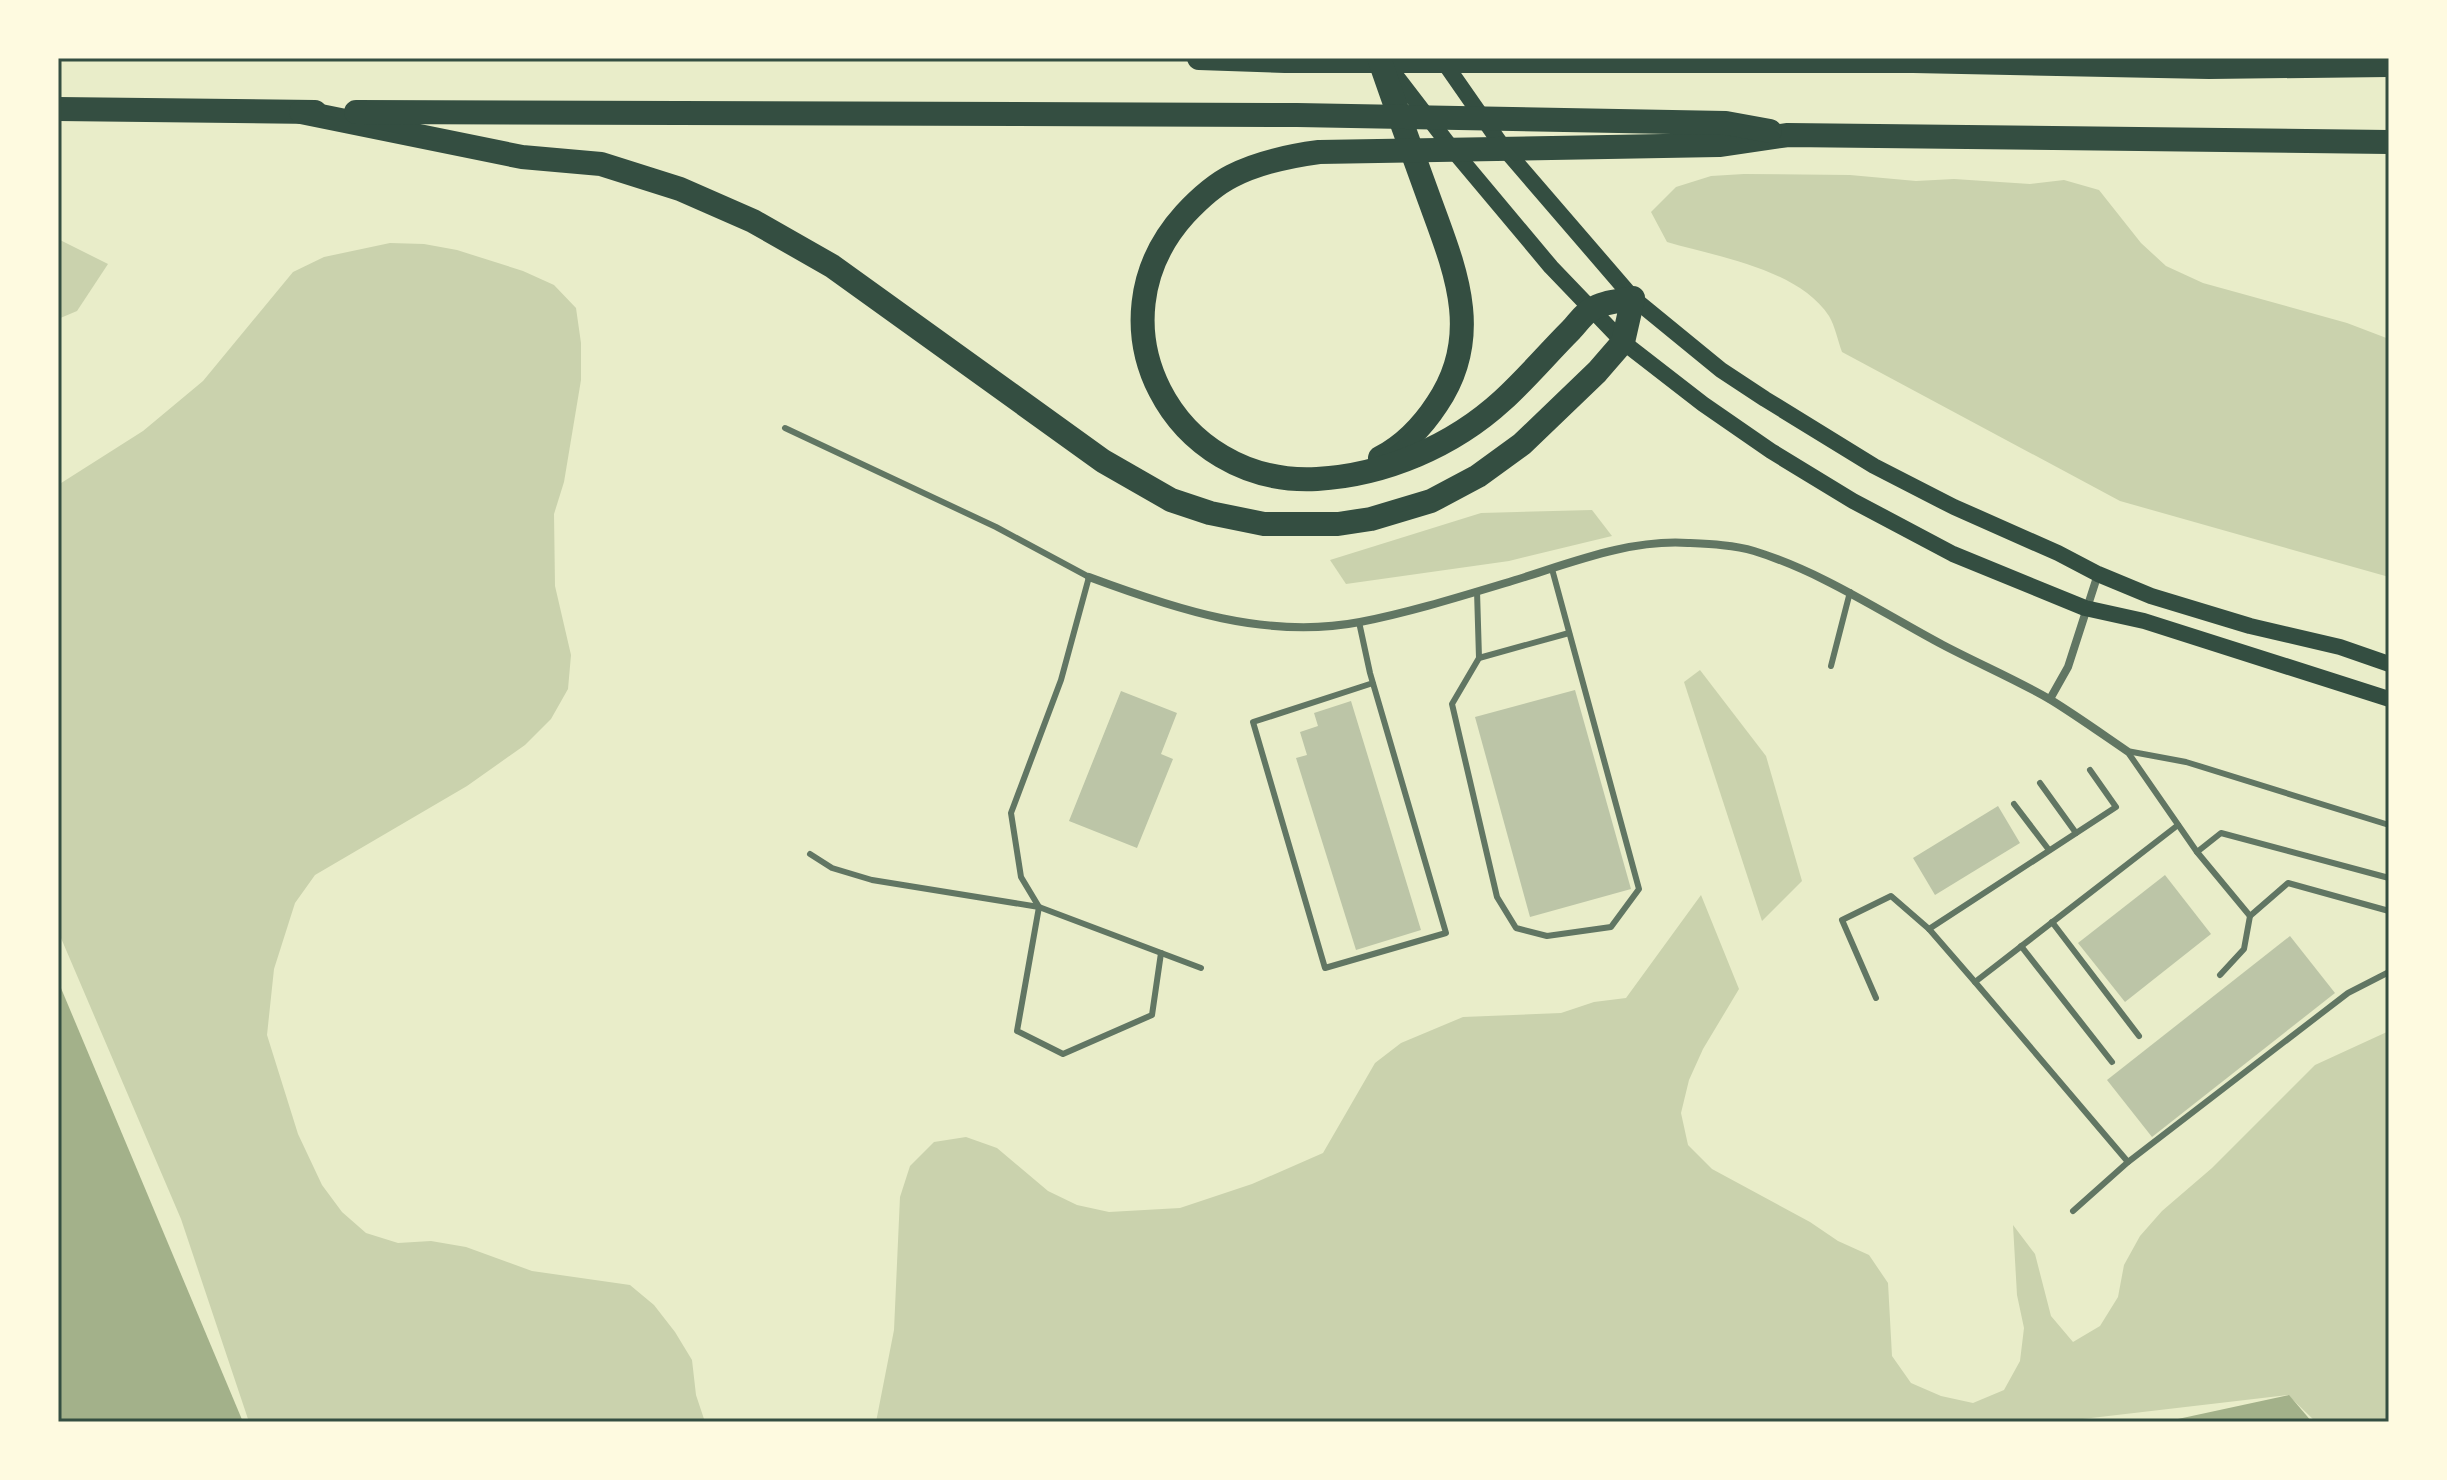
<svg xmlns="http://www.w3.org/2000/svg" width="2447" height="1480" font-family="Inter,sans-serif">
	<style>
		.green { fill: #cad2ad }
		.water { fill: #a3b18a }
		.building { fill: #bcc5a7 }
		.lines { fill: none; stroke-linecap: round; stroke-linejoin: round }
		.service { stroke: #617663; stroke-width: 6 }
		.minor { stroke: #617663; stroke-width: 8 }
		.secondary { stroke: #344e41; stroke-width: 16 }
		.motorway { stroke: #344e41; stroke-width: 24 }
		.neatline { fill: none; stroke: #344e41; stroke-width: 3 }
	</style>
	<rect width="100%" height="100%" fill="#e9edc9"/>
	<g class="green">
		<path d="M1744 174 1850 175 1916 181 1954 179 2030 184 2064 180 2099 190 2141 243 2166 266 2203 283 2347 323 2389 339V577L2120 501 1842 352C1838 341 1835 326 1829 316 1798 269 1718 257 1667 242L1651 212 1676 187 1711 176Z"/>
		<polygon points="58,239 108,264 77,311 58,319"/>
		<polygon points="390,243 424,244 457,250 523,271 554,285 576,308 581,343 581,380 564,482 554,514 555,586 571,655 568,689 551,719 525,745 467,786 315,875 295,903 274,969 267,1035 298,1134 322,1185 342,1212 366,1233 398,1243 431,1241 466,1247 532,1271 630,1285 654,1305 675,1332 692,1360 696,1395 705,1422 249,1422 181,1219 58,931 58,485 143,431 203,381 293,272 324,257"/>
		<polygon points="1592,510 1612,536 1509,561 1346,584 1330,560 1481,513"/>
		<polygon points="1700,670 1766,756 1802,881 1762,921 1684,682"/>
		<polygon points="1701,895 1739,989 1703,1049 1689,1080 1681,1113 1688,1145 1712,1169 1810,1222 1838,1241 1869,1255 1888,1283 1892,1356 1911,1383 1941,1396 1973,1403 2004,1390 2020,1361 2024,1328 2017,1295 2013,1225 2035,1254 2051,1316 2073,1342 2100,1326 2118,1297 2124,1265 2140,1236 2162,1211 2212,1168 2315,1065 2389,1031 2389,1422 2316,1422 2288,1395 2057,1422 876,1422 894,1330 900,1197 910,1166 934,1142 966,1137 997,1148 1048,1191 1077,1205 1109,1212 1180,1208 1252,1184 1323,1153 1375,1063 1401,1043 1463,1017 1561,1013 1594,1002 1626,998"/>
	</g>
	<g class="water">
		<polygon points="58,981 243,1422 58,1422"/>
		<polygon points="2289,1395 2312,1422 2164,1422"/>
	</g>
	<g class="building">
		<polygon points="1575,690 1631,889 1530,917 1475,717"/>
		<polygon points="1121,691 1177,713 1161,754 1173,759 1137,848 1069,821"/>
		<polygon points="1351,701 1421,930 1356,950 1296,758 1307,755 1300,732 1318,726 1314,713"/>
		<polygon points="1998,806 2020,843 1935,895 1913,858"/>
		<polygon points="2165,875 2211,934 2125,1002 2078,943"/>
		<polygon points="2290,936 2335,993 2152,1137 2107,1080"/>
	</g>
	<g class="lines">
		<g class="service">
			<polyline points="785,428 996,527 1089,577 1061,680 1011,813 1021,877 1039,907 1201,968"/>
			<polyline points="1477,591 1479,658 1452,704 1497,897 1516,928 1547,936 1611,927 1639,889 1552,569"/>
			<polyline points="1359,622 1370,673 1446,933 1325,968 1253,722 1373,683"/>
			<polyline points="1479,658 1569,633"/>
			<polyline points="1831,666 1850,592"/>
			<polyline points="2127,751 2186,762 2389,825"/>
			<polyline points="2127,751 2197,852 2250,916"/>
			<polyline points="2040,783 2076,833"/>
			<polyline points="2014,804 2049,850"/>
			<polyline points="2197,852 2221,833 2389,878"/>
			<polyline points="810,854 832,868 872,880 1039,907 1017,1031 1063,1054 1152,1015 1161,953"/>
			<polyline points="2052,922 2139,1036"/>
			<polyline points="1929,929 2116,807 2090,770"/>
			<polyline points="2021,946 2112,1062"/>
			<polyline points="2220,975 2244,949 2250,916 2288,883 2389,911"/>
			<polyline points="1876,998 1842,920 1891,896 1929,929 1975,982"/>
			<polyline points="2128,1162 1975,982 2178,825"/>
			<polyline points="2073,1211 2128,1162 2348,993 2389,972"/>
		</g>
		<g class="minor">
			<path d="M1089 577C1175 609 1267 640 1360 622 1411 612 1462 596 1512 581 1568 564 1628 539 1688 543 1709 544 1734 545 1754 551 1822 572 1881 612 1943 645 1979 664 2017 680 2051 700 2077 716 2102 734 2127 751"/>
			<polyline points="2050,699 2068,667 2098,574"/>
		</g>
		<g class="secondary">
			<polyline points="1441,58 1503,147 1633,298 1721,370 1765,399 1874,466 1954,507 2058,553 2098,574 2151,596 2250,626 2340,647 2389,664"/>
			<polyline points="1387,64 1453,150 1551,267 1623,342 1703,404 1771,451 1853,501 1953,554 2085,608 2144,621 2389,699"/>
		</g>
		<g class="motorway">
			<polyline points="1199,58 1285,61 1913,61 2209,67 2389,65"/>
			<path d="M1379 58C1394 102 1410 146 1426 190 1452 263 1486 332 1437 404 1422 427 1405 445 1380 458"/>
			<polyline points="58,109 315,112"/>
			<path d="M301 112 522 157 601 164 680 189 753 221 832 266 1103 461 1171 500 1210 513 1264 524H1338L1371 519 1431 501 1478 476 1522 444 1597 372 1623 342 1633 298C1621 301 1602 302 1592 309 1584 313 1577 324 1571 330 1548 353 1527 378 1503 400 1453 446 1385 475 1317 479 1173 487 1086 323 1185 214 1199 199 1214 185 1232 176 1259 162 1289 156 1319 152L1719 145 1788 135 2389 142"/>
			<polyline points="356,112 1297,115 1726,123 1770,131"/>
		</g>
	</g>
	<rect width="2447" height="1480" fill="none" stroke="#fefae0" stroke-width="120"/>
	<rect x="60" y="60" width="2327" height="1360" class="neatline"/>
</svg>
